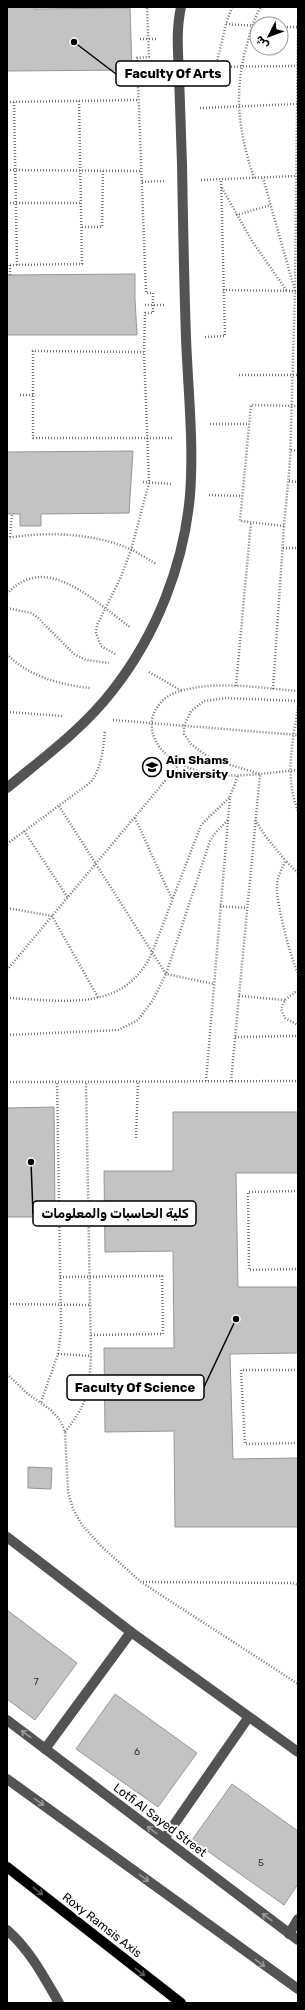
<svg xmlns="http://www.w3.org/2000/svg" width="305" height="2010" font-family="Rubik,Vazirmatn,sans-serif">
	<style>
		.building { fill: #c3c3c3; stroke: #979797 }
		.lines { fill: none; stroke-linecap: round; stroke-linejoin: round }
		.major-casing { stroke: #dbdbdb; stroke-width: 11 }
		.path { stroke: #757575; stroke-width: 2.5; stroke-dasharray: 1 2; stroke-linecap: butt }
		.minor { stroke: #535353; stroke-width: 10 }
		.major { stroke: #000; stroke-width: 10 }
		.oneway { stroke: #989898 }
		.oneway2 { stroke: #595959 }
		.labels { text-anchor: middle; stroke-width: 4; stroke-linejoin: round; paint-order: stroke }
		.number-label { font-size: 10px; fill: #313131 }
		.poi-label { font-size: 12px; font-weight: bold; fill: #000; stroke: #fff; text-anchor: start }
		.street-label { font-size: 12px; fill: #000; stroke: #fff }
		.leader { fill: none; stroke: #000; stroke-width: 1.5 }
		.callout-dot { fill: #000; stroke: #fff; stroke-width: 1.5 }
		.callout { fill: #fff; stroke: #000; stroke-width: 1.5 }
		.callout-label { font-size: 13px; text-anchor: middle; font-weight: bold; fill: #000 }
	</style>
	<rect width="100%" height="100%" fill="#fff"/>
	<g class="building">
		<polygon points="7,7 35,7 35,9 130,8 132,70 7,71"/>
		<polygon points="135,274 135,299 137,335 7,335 7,275"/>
		<polygon points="133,451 129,513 41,514 41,526 20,526 20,514 7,514 7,452"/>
		<polygon points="54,1107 55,1217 7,1217 7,1108"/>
		<polygon points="173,1112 298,1112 298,1173 236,1173 238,1287 298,1287 298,1353 230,1354 233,1459 298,1458 298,1527 175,1527 174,1431 105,1432 104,1348 174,1348 173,1251 105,1252 104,1171 173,1171"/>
		<polygon points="28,1467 52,1468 51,1489 28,1488"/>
		<polygon points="7,1610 77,1663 35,1720 7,1699"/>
		<polygon points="115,1694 197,1753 158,1807 76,1749"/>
		<polygon points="232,1784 298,1831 298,1884 284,1905 192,1840"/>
	</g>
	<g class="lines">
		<defs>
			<polyline id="major" points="7,1867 181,2003"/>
		</defs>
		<use href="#major" class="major-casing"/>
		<g class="path">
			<polyline points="226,24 257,26"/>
			<polyline points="281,27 298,27"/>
			<polyline points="140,39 158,39"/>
			<polyline points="216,66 226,24 232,7"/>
			<polyline points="198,67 297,66"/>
			<polyline points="7,102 139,100"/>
			<polyline points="14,102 17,265"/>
			<polyline points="200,108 297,104"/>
			<polyline points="7,170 141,171"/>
			<path d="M254 178C238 130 233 91 248 41 251 30 254 18 261 7"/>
			<polyline points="201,180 296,176"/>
			<polyline points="142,182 164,181"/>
			<polyline points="222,188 252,241 287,291"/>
			<polyline points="7,203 81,203"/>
			<polyline points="236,215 271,205"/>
			<polyline points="82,227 102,227 103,170"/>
			<polyline points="7,265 82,264 79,101"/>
			<polyline points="10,265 10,275"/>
			<polyline points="223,290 295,291 263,178"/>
			<polyline points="145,305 166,305"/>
			<polyline points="205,337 225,336 221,179"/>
			<polyline points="144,352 33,351 33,438 173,438"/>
			<polyline points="239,375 298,375"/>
			<polyline points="20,395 33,395"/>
			<polyline points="210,424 249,424"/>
			<polyline points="291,450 298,451"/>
			<polyline points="289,481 298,482"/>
			<polyline points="143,482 171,484"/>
			<polyline points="209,495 242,496"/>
			<polyline points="284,526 240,521 251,405 298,406"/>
			<polyline points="10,537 12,514"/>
			<path d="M7 538C46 531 96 533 132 550 140 554 148 559 156 564"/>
			<polyline points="283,548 298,548"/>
			<path d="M7 594C46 550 96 603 130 627"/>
			<polyline points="7,608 31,613 37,617 74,654 86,660 109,663"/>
			<path d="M7 654C27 676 61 685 90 688"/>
			<polyline points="115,654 101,646 96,633 97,625 120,579 131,550 149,483 144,352 145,313 153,313 153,293 146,293 137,58 149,57 147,7"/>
			<polyline points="149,672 182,691"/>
			<polyline points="236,686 251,522"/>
			<polyline points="273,689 284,526 290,462 295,291 298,19"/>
			<polyline points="298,701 227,698 204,701 191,711 184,726 184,734 191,744 211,759 260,774 298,770"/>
			<path d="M298 706C293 741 284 776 298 811"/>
			<polyline points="7,712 62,716"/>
			<polyline points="113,720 298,735"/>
			<polyline points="59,806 166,974 214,984"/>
			<polyline points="135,818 172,899"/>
			<polyline points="255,820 266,837 286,861"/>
			<polyline points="24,831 68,898"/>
			<path d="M7 844 91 782C102 766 103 750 105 730"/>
			<path d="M298 873 286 861C281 869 277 878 277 888 277 906 290 956 298 973"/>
			<polyline points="220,906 247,908"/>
			<polyline points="7,908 52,916 99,999"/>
			<polyline points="7,970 180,763"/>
			<polyline points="298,990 285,1000 281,1009 285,1018 298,1025"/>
			<polyline points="239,996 285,1000"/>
			<path d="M7 998C62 1000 124 1014 152 953L201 825 230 797"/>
			<polyline points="7,1035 118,1030 138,1020 153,1000 166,974 210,841 216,832 228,820"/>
			<polyline points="235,1037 298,1036"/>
			<polyline points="206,1081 230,797 238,775"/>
			<path d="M231 1081 260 774C244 775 227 777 211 774 185 770 148 752 152 720 154 708 163 698 174 693 214 679 257 688 298 691"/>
			<polyline points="7,1082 298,1081"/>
			<polyline points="136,1138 138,1082"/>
			<polyline points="298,1191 248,1192 249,1270 298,1269"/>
			<polyline points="60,1220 88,1217"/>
			<polyline points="60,1277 162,1276 163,1334 90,1335"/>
			<polyline points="7,1304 89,1305"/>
			<polyline points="58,1354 91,1356"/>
			<polyline points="298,1370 241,1370 245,1444 298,1443"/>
			<polyline points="7,1374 28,1394 51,1410 60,1420 65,1432 68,1492 73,1509 82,1525 100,1545 141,1582 298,1684"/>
			<polyline points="41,1402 58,1354 61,1330 57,1082"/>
			<path d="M65 1432C88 1403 89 1392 91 1356L86 1083"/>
			<polyline points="143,1582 292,1583 298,1585"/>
		</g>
		<g class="minor">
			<path d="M7 788C44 757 83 729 113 690 156 635 184 565 190 495 194 443 188 390 186 338 184 280 183 222 182 164 181 134 180 104 179 75 178 52 176 29 181 7"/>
			<polyline points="7,1537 131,1632 298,1752"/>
			<polyline points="7,1720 298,1940"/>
			<polyline points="45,1749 131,1632"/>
			<polyline points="7,1779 298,1989"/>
			<polyline points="164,1839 248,1718"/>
			<path d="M7 1930C30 1950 44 1977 59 2003"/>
			<polyline points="289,1934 298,1919"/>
		</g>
		<use href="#major" class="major"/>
	</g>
	<defs><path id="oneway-shaft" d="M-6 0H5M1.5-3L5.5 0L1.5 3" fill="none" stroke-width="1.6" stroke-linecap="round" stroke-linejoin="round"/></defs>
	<g class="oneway">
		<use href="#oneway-shaft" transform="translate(26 1734) rotate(-143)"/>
		<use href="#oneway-shaft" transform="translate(39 1802) rotate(36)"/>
		<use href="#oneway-shaft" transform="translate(152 1830) rotate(-143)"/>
		<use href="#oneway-shaft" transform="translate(144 1878) rotate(36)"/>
		<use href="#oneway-shaft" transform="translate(267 1917) rotate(-143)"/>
		<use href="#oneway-shaft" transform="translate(260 1963) rotate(36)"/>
	</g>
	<g class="oneway2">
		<use href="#oneway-shaft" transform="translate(38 1891) rotate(38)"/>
		<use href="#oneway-shaft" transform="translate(140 1972) rotate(38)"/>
	</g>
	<defs>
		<symbol id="university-ring" viewBox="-11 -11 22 22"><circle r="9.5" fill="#fff" stroke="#000" stroke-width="1.5"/><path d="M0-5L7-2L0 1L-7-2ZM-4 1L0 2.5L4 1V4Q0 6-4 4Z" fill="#000"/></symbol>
	</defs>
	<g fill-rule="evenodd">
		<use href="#university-ring" x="141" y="756" width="22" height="22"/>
	</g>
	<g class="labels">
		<g class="number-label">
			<text x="36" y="1685">7</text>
			<text x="137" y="1755">6</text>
			<text x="261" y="1866">5</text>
		</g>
		<g class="poi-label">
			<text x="166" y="764">Ain Shams<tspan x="166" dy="14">University</tspan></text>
		</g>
		<g class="street-label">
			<text transform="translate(160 1820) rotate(37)" y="4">Lotfi Al Sayed Street</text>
			<text transform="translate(102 1925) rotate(38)" y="4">Roxy Ramsis Axis</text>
		</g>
	</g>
	<path class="leader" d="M74 42L116 74M31 1162L33 1214M236 1319L204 1387"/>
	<g class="callout-dot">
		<circle cx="74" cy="42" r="4"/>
		<circle cx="31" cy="1162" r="4"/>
		<circle cx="236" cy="1319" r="4"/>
	</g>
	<g class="callout">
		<rect x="116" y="61" width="114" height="25" rx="4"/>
		<rect x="33" y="1201" width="163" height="25" rx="4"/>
		<rect x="67" y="1375" width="137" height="25" rx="4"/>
	</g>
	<g class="callout-label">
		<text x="173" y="78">Faculty Of Arts</text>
		<text x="115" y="1218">كلية الحاسبات والمعلومات</text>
		<text x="135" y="1392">Faculty Of Science</text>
	</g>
	<rect width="305" height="2010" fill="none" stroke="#000000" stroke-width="16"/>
	<g transform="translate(269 36) rotate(228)"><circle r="19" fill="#ffffff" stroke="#999999"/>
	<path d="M0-3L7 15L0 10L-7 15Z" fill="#000000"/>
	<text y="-6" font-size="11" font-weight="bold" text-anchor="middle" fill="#000000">ش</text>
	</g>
</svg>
